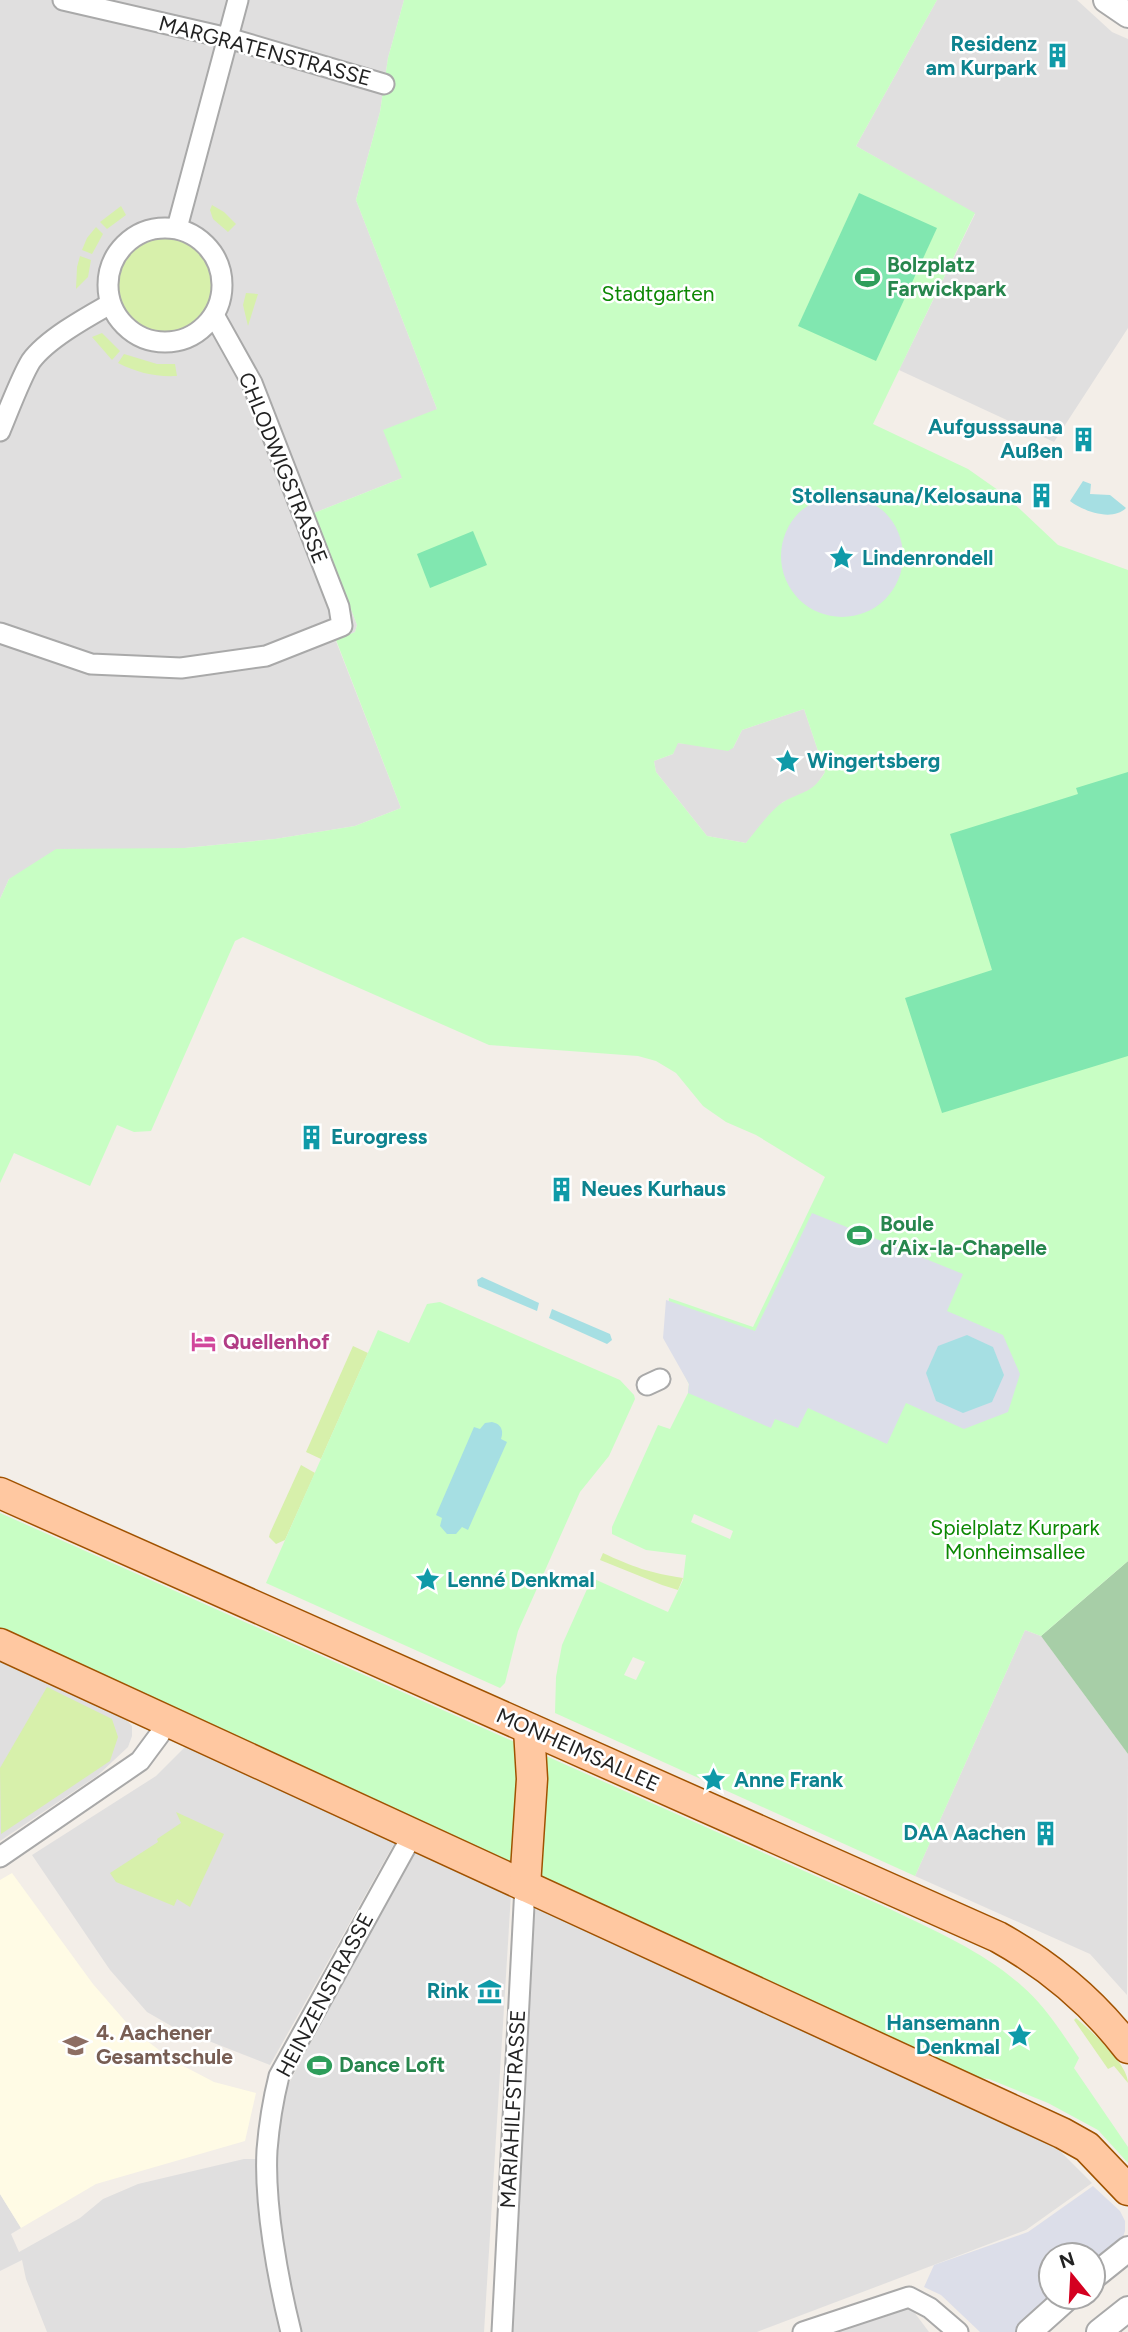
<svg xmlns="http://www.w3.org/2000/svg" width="1128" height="2332" font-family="Figtree,sans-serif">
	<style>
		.residential { fill: #e0dfdf }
		.education { fill: #fffbe5 }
		.grass { fill: #d7f0ab }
		.cemetery { fill: #a7cea7 }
		.park { fill: #c8fec4; fill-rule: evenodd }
		.pitch { fill: #81e7b0 }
		.plaza { fill: #dcdee9 }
		.water { fill: #a6dfe3 }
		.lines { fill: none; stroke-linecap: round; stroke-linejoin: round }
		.minor-casing { stroke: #a9a9a9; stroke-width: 23 }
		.tertiary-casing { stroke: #a9a9a9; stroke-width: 28 }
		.primary-casing { stroke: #a05200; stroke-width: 33 }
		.minor { stroke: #fff; stroke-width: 19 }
		.tertiary { stroke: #fff; stroke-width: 24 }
		.primary { stroke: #ffc8a1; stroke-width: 30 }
		.labels { text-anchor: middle; stroke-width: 5; stroke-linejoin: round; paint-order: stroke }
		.culture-label { font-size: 21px; font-weight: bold; fill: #0d838f; stroke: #fff; text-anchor: end }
		.street-label { font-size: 21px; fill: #222; stroke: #fff }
		.leisure-label { font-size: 21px; font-weight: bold; fill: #27864d; stroke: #fff; text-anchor: start }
		.park-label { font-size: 21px; fill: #0c8803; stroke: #fff }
		.hotel-label { font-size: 21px; font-weight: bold; fill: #b23c85; stroke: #fff; text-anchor: start }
		.education-label { font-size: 21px; font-weight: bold; fill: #785e54; stroke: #fff; text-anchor: start }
	</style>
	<rect width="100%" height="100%" fill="#f3eee8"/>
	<g class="residential">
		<polygon points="0,0 404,0 388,58 380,112 356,200 437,409 402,478 314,513 357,625 355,632 336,641 401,808 355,826 275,839 185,848 9,879 0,899"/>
		<polygon points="937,0 1077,0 1112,32 1128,39 1128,328 1054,442 899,370 975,214 856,146"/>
		<polygon points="804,709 825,772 815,787 803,794 783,802 746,843 707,836 656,772 654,761 673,754 677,743 733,748 742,730"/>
		<polygon points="1025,1630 1041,1636 1128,1754 1127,1995 1090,1954 915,1876"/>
		<polygon points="0,1659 122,1715 132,1726 132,1736 128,1747 97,1776 0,1841"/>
		<polygon points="187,1745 395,1842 270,2065 173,2027 147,2012 110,1970 32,1855 156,1776"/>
		<polygon points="415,1853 423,1853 511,1894 484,2332 299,2332 277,2221 275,2140 279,2102 409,1858"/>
		<polygon points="537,1909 542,1909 1036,2137 1060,2151 1092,2183 1026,2230 757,2332 508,2332 527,2045 532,1913"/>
		<polygon points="244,2159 259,2159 282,2332 47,2332 26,2279 22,2260 0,2271 0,2194 21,2228 11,2234 19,2252 80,2218 103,2199 138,2184"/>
		<polygon points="911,2308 929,2332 830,2332 894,2309"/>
	</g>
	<polygon class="education" points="12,1873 93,1984 133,2030 172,2060 214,2082 256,2093 245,2141 96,2184 21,2228 0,2194 0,1880"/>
	<g class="grass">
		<polygon points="212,205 224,212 236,224 228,232 213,219 210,210"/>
		<polygon points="121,206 126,215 107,229 100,222"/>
		<polygon points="96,227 103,234 92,254 82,250 87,238"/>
		<circle cx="164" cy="284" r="49"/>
		<polygon points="80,256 91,260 88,277 76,289 77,267"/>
		<polygon points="246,293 258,294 248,326 243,305"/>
		<polygon points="102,333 120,351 112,360 92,337"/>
		<path d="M124 354 157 364H175L177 376C155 377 138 373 118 363Z"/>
		<polygon points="353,1346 368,1353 321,1459 306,1452"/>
		<polygon points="301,1465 315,1473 285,1540 276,1544 269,1537 270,1533"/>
		<path d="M603 1553C633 1567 650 1573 683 1578L678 1590 662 1585 600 1560Z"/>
		<polygon points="47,1687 112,1719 118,1737 110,1761 1,1834 0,1768"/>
		<polygon points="176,1812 224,1834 190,1907 177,1899 174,1906 116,1882 110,1873 158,1842 157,1839 181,1823"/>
		<path d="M1076 2018C1091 2031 1128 2064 1128 2083L1114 2066 1108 2069 1074 2020Z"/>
	</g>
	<polygon class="cemetery" points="1128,1561 1128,1754 1041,1636"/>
	<g class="park">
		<path d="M404 0H937L856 146 975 213 873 424 968 469 1005 495 1058 545 1128 570V1561L1041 1636 1025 1630 915 1876 555 1713 556 1677 562 1645 592 1578 668 1612 683 1580 686 1555 646 1550 612 1534V1527L658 1425 670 1429 688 1393 689 1384 666 1338 669 1298 753 1327 825 1177 756 1135 726 1122 703 1106 676 1073 656 1061 638 1056 489 1045 243 937 235 941 151 1131 134 1132 117 1125 90 1186 14 1153 0 1183V899L9 879 56 849 185 848 275 839 355 826 401 808 336 640 355 632 357 625 314 513 402 478 383 430 437 409 356 200 380 112 388 58ZM804 709 825 772C813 793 803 791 785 801 772 808 756 831 746 843L707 836 656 772 654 761 673 754 678 743 728 751 733 748 742 730ZM694 1514 733 1531 730 1539 691 1522ZM633 1657 645 1662 636 1680 624 1675Z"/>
		<polygon points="440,1302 620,1380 634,1395 635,1399 609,1456 580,1492 518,1631 505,1683 500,1688 266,1583 378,1330 409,1343 427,1304"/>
		<path d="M0 1513 892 1910C937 1932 984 1952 1022 1986 1045 2006 1062 2033 1079 2058L1074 2068 1128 2147V2163L1098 2130 1048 2103 989 2079 959 2075 0 1635Z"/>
	</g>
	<g class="pitch">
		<polygon points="859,193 937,228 876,361 798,326"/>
		<polygon points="473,531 487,565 430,588 417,554"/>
		<polygon points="1128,772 1128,1056 942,1113 905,998 992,970 950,834 1078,794 1076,788"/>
	</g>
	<g class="plaza">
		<circle cx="842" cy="556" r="61"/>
		<polygon points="812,1213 963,1274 947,1311 1003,1335 1020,1374 1008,1412 964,1429 906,1403 887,1444 808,1408 798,1428 775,1419 771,1428 688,1393 689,1384 663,1338 666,1300 755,1331"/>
		<polygon points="1093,2186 1120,2211 1125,2221 1125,2231 1122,2240 1093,2265 1093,2255 1051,2255 1051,2297 1019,2332 980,2332 941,2295 924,2287 934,2265 1028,2232"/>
	</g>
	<g class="water">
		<path d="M1083 481 1091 484 1090 494 1110 495 1126 508C1112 522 1083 511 1070 501Z"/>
		<polygon points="482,1277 539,1303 537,1311 478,1286 477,1280"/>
		<polygon points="552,1309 610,1334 612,1340 607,1344 549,1318"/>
		<polygon points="967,1335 993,1347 1004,1375 992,1402 963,1413 936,1401 926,1373 938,1346"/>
		<path d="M492 1422C501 1424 504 1430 501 1439L507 1442 468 1530 462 1527 456 1534H447L440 1526 442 1518 436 1515 474 1427 480 1429 485 1423Z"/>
	</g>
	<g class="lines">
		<defs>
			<g id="minor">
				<polyline points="63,0 228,38 384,84"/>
				<circle cx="165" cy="285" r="57"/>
				<polyline points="177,228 238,0"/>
				<path d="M0 431C8 412 21 377 31 361 47 339 87 317 110 304"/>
				<polyline points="0,633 91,664 181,668 266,656 342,626 339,607 252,383 214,315"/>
				<polyline points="647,1385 660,1379"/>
				<polyline points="0,1857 140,1761 160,1734 167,1721"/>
				<path d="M291 2332C278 2280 264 2204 267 2150 269 2125 273 2100 279 2076L413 1834"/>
				<polyline points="502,2332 525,1886"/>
				<polyline points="803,2332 909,2297 930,2308 958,2332"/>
			</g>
			<g id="tertiary">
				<polyline points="1106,0 1128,15"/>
				<polyline points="1093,2277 1128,2249"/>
				<polyline points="1029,2332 1068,2297"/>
				<polyline points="1099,2332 1128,2309"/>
			</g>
			<g id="primary">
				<path d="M0 1493 998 1937C1050 1966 1092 2001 1128 2048"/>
				<polyline points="0,1644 1062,2133 1087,2147 1128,2190"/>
				<polyline points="525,1886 532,1779 529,1729"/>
			</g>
		</defs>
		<use href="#minor" class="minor-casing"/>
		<use href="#tertiary" class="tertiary-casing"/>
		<use href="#primary" class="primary-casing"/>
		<use href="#minor" class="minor"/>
		<use href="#tertiary" class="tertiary"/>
		<use href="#primary" class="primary"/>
	</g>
	<defs>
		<symbol id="building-bare" viewBox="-9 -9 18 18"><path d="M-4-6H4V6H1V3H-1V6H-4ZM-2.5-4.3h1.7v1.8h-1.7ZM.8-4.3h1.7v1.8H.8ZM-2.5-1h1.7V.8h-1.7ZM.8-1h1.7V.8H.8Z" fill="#0f9aa8" stroke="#fff" stroke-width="2.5" paint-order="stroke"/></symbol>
		<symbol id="stadium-bare" viewBox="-9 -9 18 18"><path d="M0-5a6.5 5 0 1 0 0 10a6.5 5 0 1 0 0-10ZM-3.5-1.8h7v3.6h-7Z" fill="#2e9e5b" stroke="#fff" stroke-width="2.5" paint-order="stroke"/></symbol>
		<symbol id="sight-bare" viewBox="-9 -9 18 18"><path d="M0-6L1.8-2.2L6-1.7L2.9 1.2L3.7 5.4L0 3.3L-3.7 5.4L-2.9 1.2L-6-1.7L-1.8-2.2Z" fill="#0f9aa8" stroke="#fff" stroke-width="2.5" paint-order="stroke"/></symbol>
		<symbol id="hotel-bare" viewBox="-9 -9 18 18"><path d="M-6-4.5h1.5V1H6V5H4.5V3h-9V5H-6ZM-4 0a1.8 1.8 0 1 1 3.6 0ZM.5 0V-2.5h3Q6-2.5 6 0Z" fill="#d1479c" stroke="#fff" stroke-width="2.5" paint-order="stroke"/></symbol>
		<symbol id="museum-bare" viewBox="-9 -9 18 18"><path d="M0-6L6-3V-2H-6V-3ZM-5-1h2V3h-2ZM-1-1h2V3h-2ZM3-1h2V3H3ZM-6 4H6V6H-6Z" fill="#0f9aa8" stroke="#fff" stroke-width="2.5" paint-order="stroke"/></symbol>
		<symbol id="school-bare" viewBox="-9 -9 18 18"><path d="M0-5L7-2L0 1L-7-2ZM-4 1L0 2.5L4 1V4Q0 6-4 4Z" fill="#8d6e63" stroke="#fff" stroke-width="2.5" paint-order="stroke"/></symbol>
	</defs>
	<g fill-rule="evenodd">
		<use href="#building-bare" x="1040" y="38" width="35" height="35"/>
		<use href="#stadium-bare" x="850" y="260" width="35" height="35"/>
		<use href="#building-bare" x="1066" y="422" width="35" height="35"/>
		<use href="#building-bare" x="1024" y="478" width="35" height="35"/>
		<use href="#sight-bare" x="824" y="540" width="35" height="35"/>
		<use href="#sight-bare" x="770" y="744" width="35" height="35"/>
		<use href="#building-bare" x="294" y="1120" width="35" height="35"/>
		<use href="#building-bare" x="544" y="1172" width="35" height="35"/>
		<use href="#stadium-bare" x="842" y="1218" width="35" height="35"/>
		<use href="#hotel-bare" x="186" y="1324" width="35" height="35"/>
		<use href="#sight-bare" x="410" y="1562" width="35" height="35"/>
		<use href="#sight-bare" x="696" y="1762" width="35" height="35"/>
		<use href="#building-bare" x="1028" y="1816" width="35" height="35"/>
		<use href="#museum-bare" x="472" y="1974" width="35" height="35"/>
		<use href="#sight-bare" x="1002" y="2018" width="35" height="35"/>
		<use href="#school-bare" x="58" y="2028" width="35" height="35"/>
		<use href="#stadium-bare" x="302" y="2048" width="35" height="35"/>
	</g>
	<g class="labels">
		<g class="culture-label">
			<text x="1037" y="51">Residenz<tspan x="1037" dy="24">am Kurpark</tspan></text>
			<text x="1063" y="434">Aufgusssauna<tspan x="1063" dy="24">Außen</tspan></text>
			<text x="1022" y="503">Stollensauna/Kelosauna</text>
			<text x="862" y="565" text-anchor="start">Lindenrondell</text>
			<text x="807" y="768" text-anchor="start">Wingertsberg</text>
			<text x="331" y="1144" text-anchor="start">Eurogress</text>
			<text x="581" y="1196" text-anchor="start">Neues Kurhaus</text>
			<text x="447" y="1587" text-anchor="start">Lenné Denkmal</text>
			<text x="734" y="1787" text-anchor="start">Anne Frank</text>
			<text x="1026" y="1840">DAA Aachen</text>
			<text x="469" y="1998">Rink</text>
			<text x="1000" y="2030">Hansemann<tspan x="1000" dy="24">Denkmal</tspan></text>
		</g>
		<g class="street-label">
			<text transform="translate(265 51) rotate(15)" y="7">MARGRATENSTRASSE</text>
			<text transform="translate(283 468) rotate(68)" y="7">CHLODWIGSTRASSE</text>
			<text transform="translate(578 1750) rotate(24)" y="7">MONHEIMSALLEE</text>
			<text transform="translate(325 1995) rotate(-62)" y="7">HEINZENSTRASSE</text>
			<text transform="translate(513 2109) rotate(-87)" y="7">MARIAHILFSTRASSE</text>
		</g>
		<g class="leisure-label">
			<text x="887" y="272">Bolzplatz<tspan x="887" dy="24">Farwickpark</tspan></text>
			<text x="880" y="1231">Boule<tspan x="880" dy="24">d’Aix-la-Chapelle</tspan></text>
			<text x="339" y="2072">Dance Loft</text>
		</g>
		<g class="park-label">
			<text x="658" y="301">Stadtgarten</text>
			<text x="1015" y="1535">Spielplatz Kurpark<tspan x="1015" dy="24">Monheimsallee</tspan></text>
		</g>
		<g class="hotel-label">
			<text x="223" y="1349">Quellenhof</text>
		</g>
		<g class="education-label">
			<text x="96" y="2040">4. Aachener<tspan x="96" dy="24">Gesamtschule</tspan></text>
		</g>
	</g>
	<g transform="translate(1072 2276) rotate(342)"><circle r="33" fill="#ffffff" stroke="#a7a7a7" stroke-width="2"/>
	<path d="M0-5L12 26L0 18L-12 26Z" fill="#d40020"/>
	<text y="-10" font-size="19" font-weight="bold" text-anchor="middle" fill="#222222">N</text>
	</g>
</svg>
